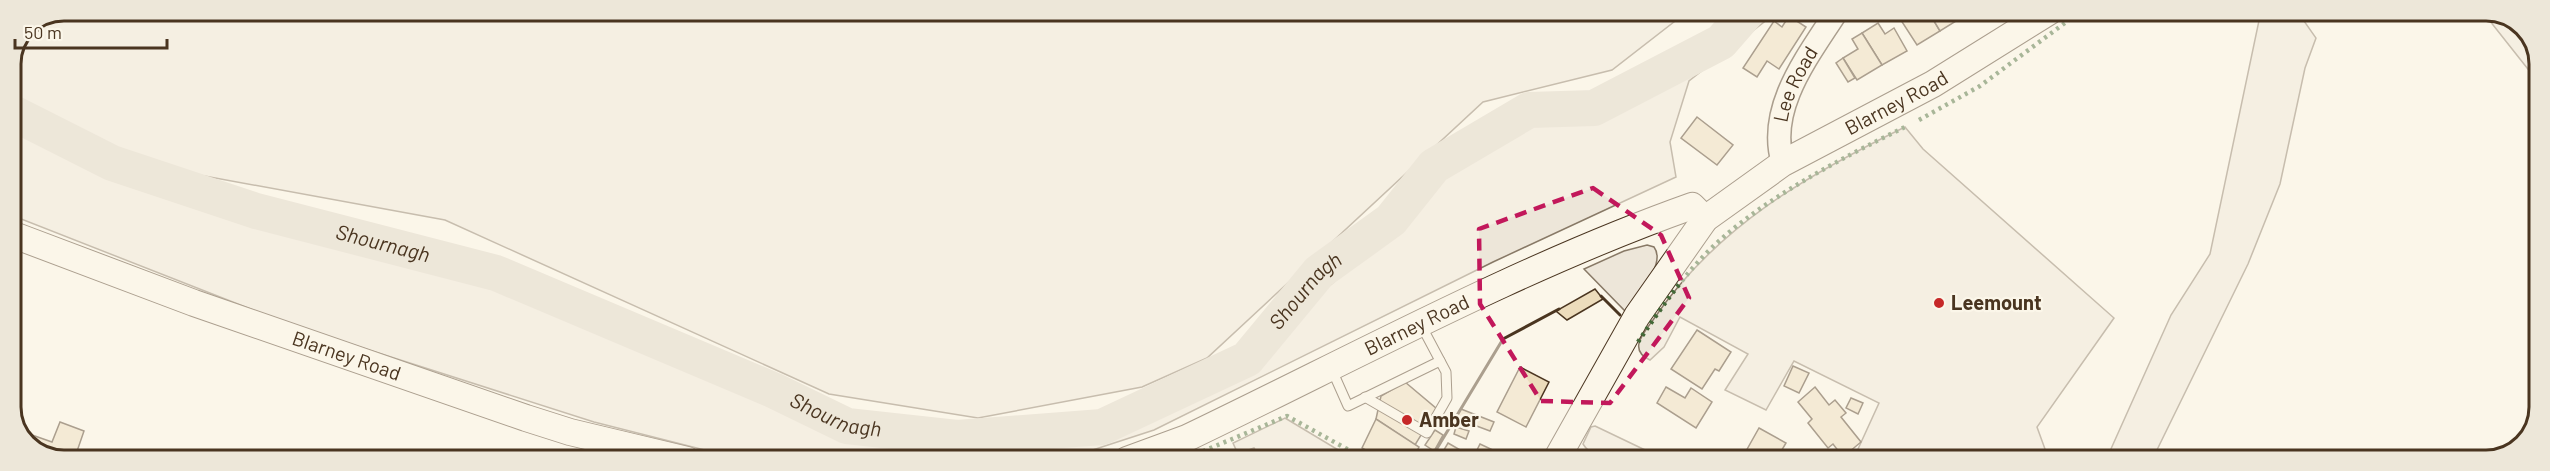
<svg xmlns="http://www.w3.org/2000/svg" width="2550" height="471" font-family="Barlow,sans-serif">
	<style>
		.green { fill: #ede6d9; stroke: #887966; stroke-width: 1.5 }
		.lines { fill: none; stroke-linecap: round; stroke-linejoin: round }
		.river { stroke: #dcd4c6; stroke-width: 36 }
		.building { fill: #ecdcbc; stroke: #4a3520; stroke-width: 1.5 }
		.service-casing { stroke: #4a3520; stroke-width: 11 }
		.tertiary-casing { stroke: #4a3520; stroke-width: 25 }
		.secondary-casing { stroke: #4a3520; stroke-width: 28 }
		.service { stroke: #fbf6e9; stroke-width: 9 }
		.tertiary { stroke: #fbf6e9; stroke-width: 22 }
		.secondary { stroke: #fbf6e9; stroke-width: 26 }
		.hedge { stroke: #436837; stroke-width: 4.5; stroke-dasharray: 3 4.5; stroke-linecap: butt }
		.wall { stroke: #4a3520; stroke-width: 3 }
		.marked { fill: none; stroke: #c2185b; stroke-width: 4.5; stroke-dasharray: 12 8; stroke-linejoin: round }
		.poi-dot { fill: #c62828; stroke: #fbf6e9; stroke-width: 2 }
		.labels { text-anchor: middle; stroke-width: 4.5; stroke-linejoin: round; paint-order: stroke }
		.street-label { font-size: 20px; fill: #4a3520; stroke: #fbf6e9 }
		.poi-label { font-size: 20px; font-weight: bold; fill: #4a3520; stroke: #fbf6e9; text-anchor: start }
		.water-label { font-size: 21px; font-style: italic; fill: #4a3520; stroke: #fbf6e9 }
		.rim { fill: none; stroke: #4a3520; stroke-width: 3 }
	</style>
	<rect width="100%" height="100%" fill="#fbf6e9"/>
	<g class="green">
		<path d="M64 11H1688L1612 70 1483 102 1207 358 1142 387 978 418 829 394 445 220 161 168C108 153 60 131 11 105V64L26 26Z"/>
		<polygon points="1755,11 1778,11 1689,81 1670,142 1676,177 1493,262 1154,430 1062,460 744,460 594,422 294,326 11,215 11,121 108,167 184,194 257,217 465,271 547,300 835,427 882,442 1097,435 1159,408 1247,366 1307,305 1412,215 1440,173 1530,116 1593,112 1662,82 1723,44"/>
		<polygon points="2261,11 2297,11 2316,38 2305,68 2280,184 2248,264 2152,460 2106,460 2171,315 2210,254"/>
		<path d="M2482 11C2509 11 2535 32 2539 59 2540 66 2539 75 2539 83Z"/>
		<path d="M1905 127 1923 149 2114 318 2037 427 2049 460H1973L1963 451H1955L1909 460H1853L1879 403 1794 361 1766 410 1725 390 1748 354 1680 317 1664 347 1650 360C1628 350 1643 334 1653 320 1716 227 1807 175 1905 127Z"/>
		<path d="M1647 245 1654 247C1667 264 1636 297 1626 312L1584 269 1624 251Z"/>
		<polygon points="1285,418 1355,460 1261,460 1254,448 1238,454 1233,443"/>
		<path d="M1595 426 1666 460C1639 460 1599 469 1583 444L1591 427Z"/>
	</g>
	<g class="lines">
		<path class="river" id="s1" d="M11 112 112 163 256 211 496 273 773 390 847 426 957 438 1102 427 1247 359 1319 272 1391 220 1434 166 1529 110 1594 108 1721 42 1748 11"/>
	</g>
	<g class="building">
		<polygon points="1895,11 1928,11 1940,31 1917,45"/>
		<polygon points="1928,11 1968,11 1969,13 1940,31"/>
		<polygon points="1789,16 1806,27 1779,69 1767,61 1757,77 1743,68 1774,21 1782,27"/>
		<polygon points="1878,23 1885,34 1894,28 1907,51 1882,65 1862,33"/>
		<polygon points="1862,33 1882,65 1857,80 1843,58 1858,49 1852,39"/>
		<polygon points="1843,58 1855,78 1848,82 1836,63"/>
		<polygon points="1697,117 1733,145 1717,165 1681,138"/>
		<polygon points="1595,289 1603,299 1567,320 1556,311"/>
		<polygon points="1697,330 1731,352 1719,371 1715,369 1702,389 1671,369"/>
		<polygon points="1793,366 1809,373 1799,393 1784,386"/>
		<polygon points="1520,367 1549,382 1526,427 1497,412"/>
		<polygon points="1405,382 1437,409 1415,445 1376,419 1381,396"/>
		<polygon points="1666,387 1685,398 1691,388 1712,402 1696,428 1657,403"/>
		<polygon points="1815,387 1829,405 1835,400 1846,413 1841,417 1861,442 1843,457 1833,444 1828,448 1808,423 1812,419 1798,402"/>
		<polygon points="1851,398 1863,403 1858,414 1846,408"/>
		<polygon points="1461,409 1494,422 1490,431 1455,418"/>
		<polygon points="1376,419 1419,447 1412,460 1383,460 1362,448"/>
		<polygon points="60,422 84,431 74,460 57,460 28,446 32,435 52,442"/>
		<polygon points="1456,427 1469,431 1466,439 1454,434"/>
		<polygon points="1759,428 1786,443 1776,460 1741,460"/>
		<polygon points="1435,430 1443,435 1434,451 1425,445"/>
		<polygon points="1448,443 1462,451 1456,460 1438,460"/>
		<polygon points="1480,444 1510,458 1509,460 1472,460"/>
	</g>
	<g class="lines">
		<defs>
			<g id="service">
				<polyline points="1332,370 1348,406 1440,361"/>
				<polyline points="1365,397 1427,433 1447,398 1446,372 1421,325"/>
				<polyline points="1563,450 1595,460"/>
			</g>
			<g id="tertiary">
				<path id="s2" d="M1783 163C1766 108 1809 55 1837 11"/>
			</g>
			<g id="secondary">
				<path id="s3" d="M11 234 194 303 526 418 570 432 687 460"/>
				<path id="s4" d="M1127 460 1187 438C1352 359 1520 267 1692 206L1705 219"/>
				<path id="s5" d="M1556 460 1637 316 1705 219 1783 163 1933 84 2050 11"/>
			</g>
		</defs>
		<use href="#service" class="service-casing"/>
		<use href="#tertiary" class="tertiary-casing"/>
		<use href="#secondary" class="secondary-casing"/>
		<use href="#service" class="service"/>
		<use href="#tertiary" class="tertiary"/>
		<use href="#secondary" class="secondary"/>
		<g class="hedge">
			<polyline points="1919,120 1980,86 2081,11"/>
			<path d="M1638 342C1657 314 1676 286 1699 261 1748 206 1840 159 1905 127"/>
			<polyline points="1182,460 1287,416 1367,460"/>
		</g>
		<g class="wall">
			<polyline points="1601,296 1620,315"/>
			<polyline points="1430,460 1503,339 1559,309"/>
		</g>
	</g>
	<path d="M0 0H2550V471H0ZM1593 188 1661 235 1689 298 1610 403 1541 401 1480 304 1479 229Z" fill="#fbf6e9" fill-opacity=".55" fill-rule="evenodd"/>
	<path class="marked" d="M1593 188 1661 235 1689 298 1610 403 1541 401 1480 304 1479 229Z"/>
	<g class="poi-dot">
		<circle cx="1939" cy="303" r="6"/>
		<circle cx="1407" cy="420" r="6"/>
	</g>
	<g class="labels">
		<g class="street-label">
			<text dy="7" stroke="none"><textPath href="#s2" startOffset="82">Lee Road</textPath></text>
			<text dy="7" stroke="none"><textPath href="#s5" startOffset="508">Blarney Road</textPath></text>
			<text dy="7" stroke="none"><textPath href="#s4" startOffset="320">Blarney Road</textPath></text>
			<text dy="7" stroke="none"><textPath href="#s3" startOffset="357">Blarney Road</textPath></text>
		</g>
		<g class="poi-label">
			<text x="1951" y="310">Leemount</text>
			<text x="1419" y="427">Amber</text>
		</g>
		<g class="water-label">
			<text dy="7" stroke="none"><textPath href="#s1" startOffset="396">Shournagh</textPath></text>
			<text dy="7" stroke="none"><textPath href="#s1" startOffset="1402">Shournagh</textPath></text>
			<text dy="7" stroke="none"><textPath href="#s1" startOffset="882">Shournagh</textPath></text>
		</g>
	</g>
	<path d="M0 0H2550V471H0ZM64 21H2486A43 43 0 0 1 2529 64V407A43 43 0 0 1 2486 450H64A43 43 0 0 1 21 407V64A43 43 0 0 1 64 21Z" fill="#ede7d9" fill-rule="evenodd"/>
	<path class="rim" d="M64 21H2486A43 43 0 0 1 2529 64V407A43 43 0 0 1 2486 450H64A43 43 0 0 1 21 407V64A43 43 0 0 1 64 21Z"/>
	<path d="M15 39v9h152v-9" fill="none" stroke="#4a3520" stroke-width="3"/>
	<text x="24" y="39" font-size="18" fill="#4a3520" stroke="#fbf6e9" stroke-width="4.5" paint-order="stroke">50 m</text>
</svg>
